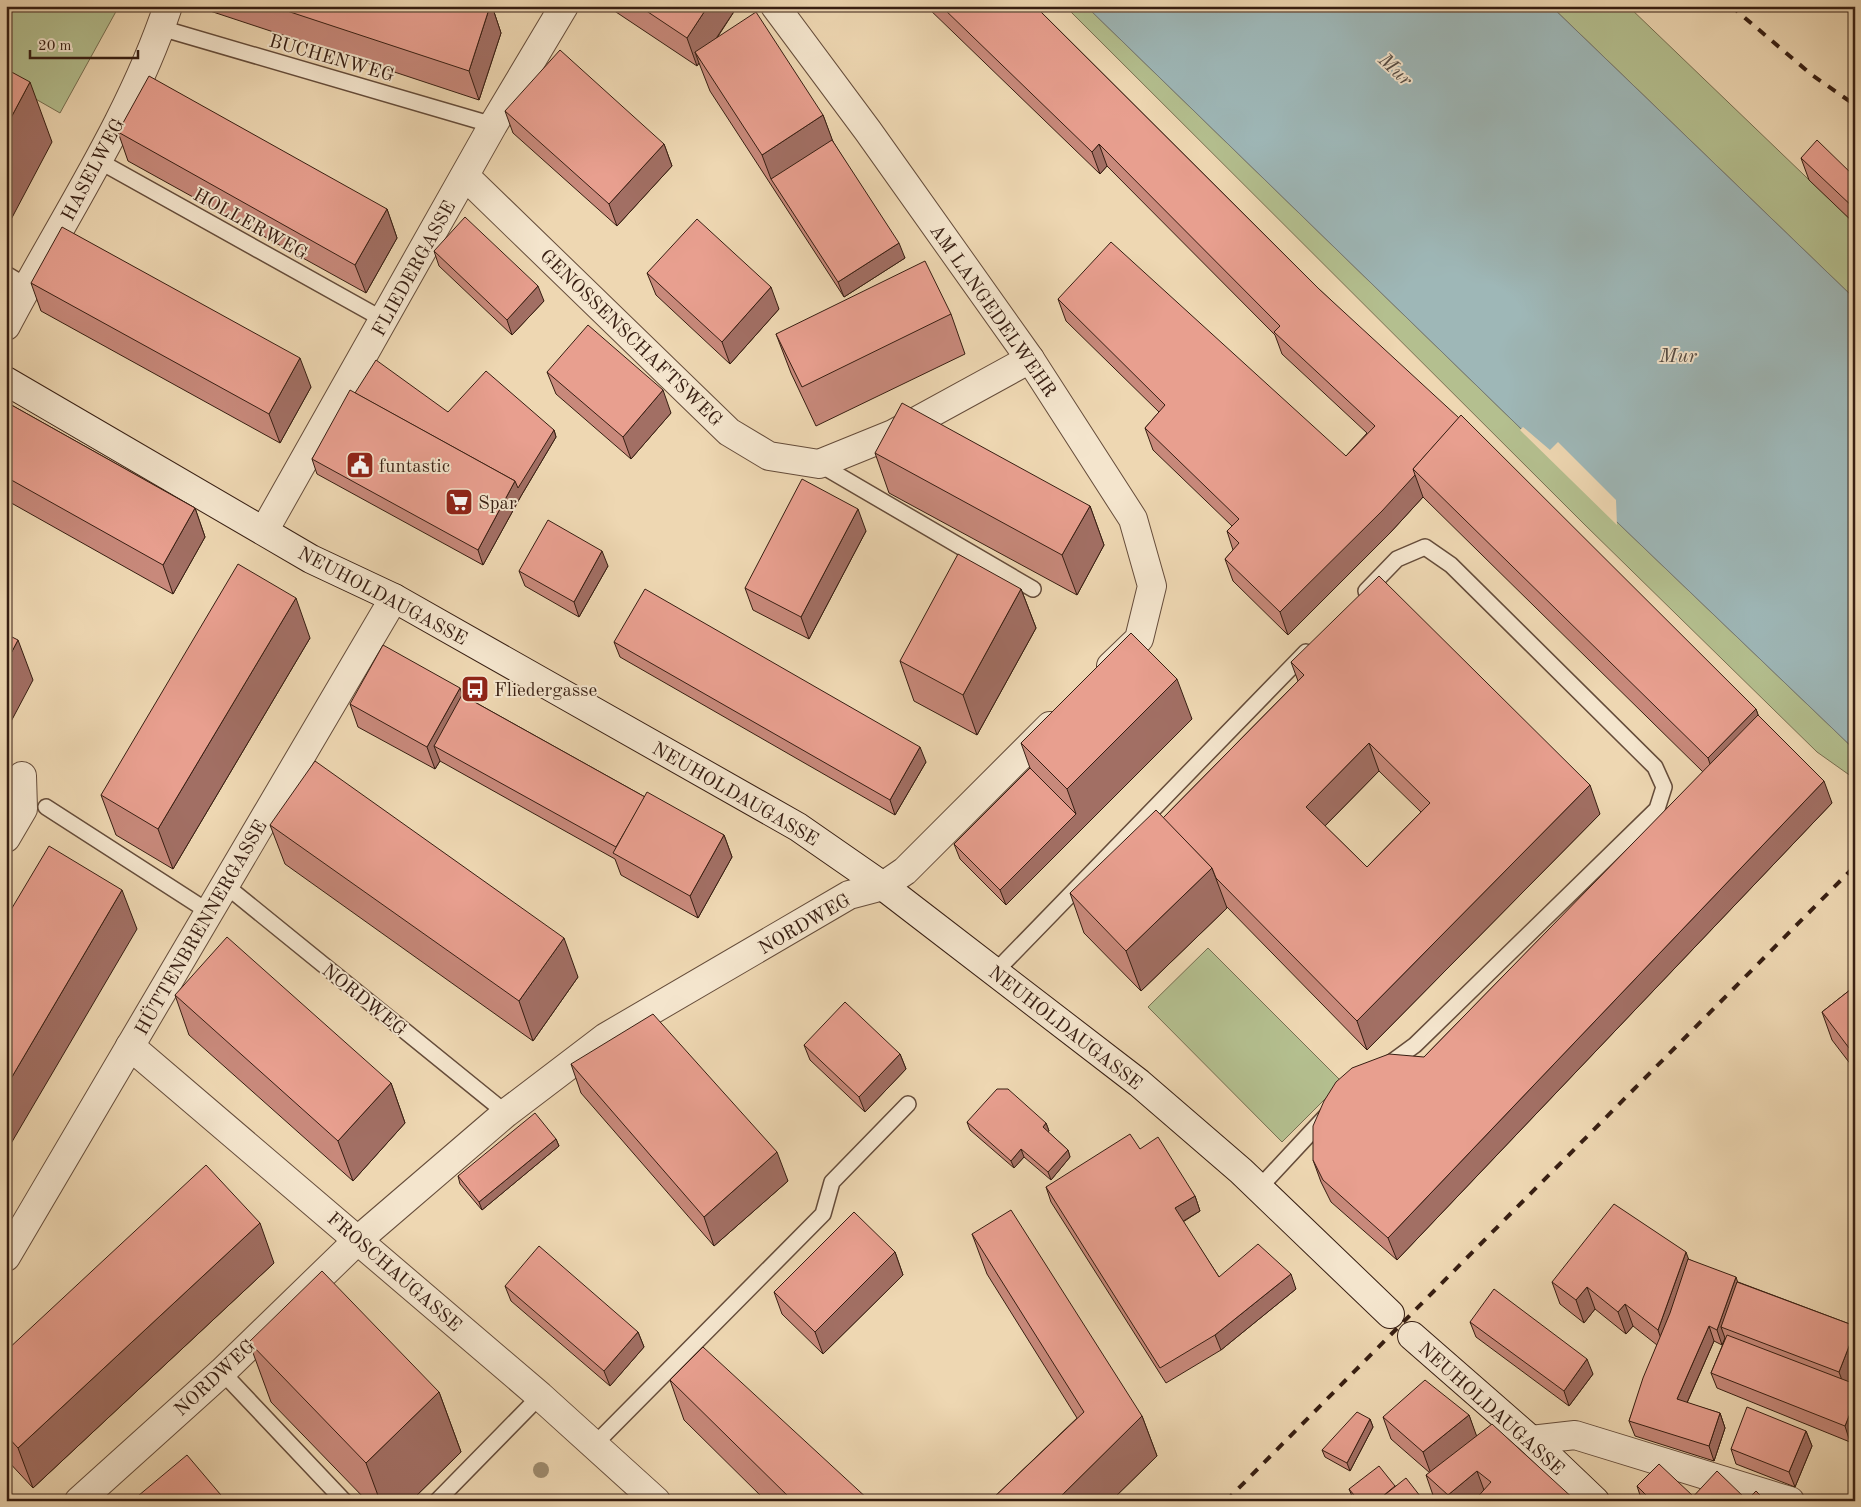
<svg xmlns="http://www.w3.org/2000/svg" width="1861" height="1507" font-family="'Old Standard TT',serif">
	<style>
		.green { fill: #b4bf8f; stroke: #766e50 }
		.water { fill: #9eb7b7; stroke: #757a75 }
		.pier { fill: #eed7b2 }
		.lines { fill: none; stroke-linecap: round; stroke-linejoin: round }
		.lane-casing { stroke: #654c3a; stroke-width: 18 }
		.street-casing { stroke: #654c3a; stroke-width: 30 }
		.secondary-casing { stroke: #371e12; stroke-width: 30 }
		.lane { stroke: #f4e5cd; stroke-width: 15 }
		.street { stroke: #f4e5cd; stroke-width: 28 }
		.secondary { stroke: #f4e5cd; stroke-width: 28 }
		.rail { stroke: #371e12; stroke-width: 4; stroke-dasharray: 9 9; stroke-linecap: butt }
		.tree { fill: #9e8c6f }
		.wall { fill: #c8897b; stroke: #371e12; fill-rule: evenodd }
		.shaded-wall { fill: #a26f64; stroke: #371e12 }
		.building { fill: #e89f8f; stroke: #371e12; fill-rule: evenodd }
		.labels { text-anchor: middle; stroke-width: 4; stroke-linejoin: round; paint-order: stroke }
		.street-label { font-size: 19px; fill: #371e12; stroke: #f4e5cd }
		.poi-label { font-size: 19px; fill: #371e12; stroke: #f4e5cd; text-anchor: start }
		.water-label { font-size: 20px; font-style: italic; fill: #564c44; stroke: #f4e5cd }
	</style>
	<rect width="100%" height="100%" fill="#eed7b2"/>
	<filter id="stains"><feTurbulence type="fractalNoise" baseFrequency=".004" numOctaves="4"/><feColorMatrix values="0 0 0 0 .2 0 0 0 0 .09 0 0 0 0 .02 0 0 0 .5 -.17"/></filter>
	<radialGradient id="worn" r=".72"><stop offset=".6" stop-color="#630" stop-opacity="0"/><stop offset="1" stop-color="#630" stop-opacity=".3"/></radialGradient>
	<g class="green">
		<polygon points="6,6 119,6 60,113 6,82"/>
		<polygon points="1065,6 1086,6 1618,523 1855,750 1855,779 1817,752 1584,524"/>
		<polygon points="1551,6 1628,6 1855,224 1855,299"/>
		<polygon points="1208,948 1342,1082 1282,1142 1148,1007"/>
	</g>
	<polygon class="water" points="1086,6 1551,6 1855,299 1855,750 1618,523"/>
	<polygon class="pier" points="1523,427 1550,450 1558,442 1616,500 1617,525 1520,430"/>
	<g class="lines">
		<defs>
			<g id="lane">
				<polyline points="161,28 493,125"/>
				<polyline points="99,161 384,320"/>
				<polyline points="6,274 28,287"/>
				<polyline points="819,464 1033,589"/>
				<polyline points="1366,591 1397,559 1425,547 1451,565 1655,767 1664,787 1657,809 1415,1045 1385,1067"/>
				<polyline points="46,807 209,912"/>
				<polyline points="225,885 506,1113"/>
				<polyline points="995,972 1306,652"/>
				<polyline points="1259,1188 1327,1115"/>
				<polyline points="222,1372 344,1501"/>
				<polyline points="594,1445 823,1214 832,1182 908,1104"/>
				<polyline points="437,1501 540,1396"/>
			</g>
			<g id="street">
				<polyline points="775,6 868,131 1030,359 1133,519 1152,586 1139,639 1111,666"/>
				<polyline points="465,176 729,432 769,456 819,464 893,434 1030,359"/>
				<path d="M6 326C61 221 130 120 168 6"/>
				<polyline points="264,531 493,125 564,6"/>
				<polyline points="6,838 23,809 22,776"/>
				<polyline points="130,1046 540,1396 656,1501"/>
				<polyline points="6,1257 394,598"/>
				<polyline points="1531,1440 1575,1435 1790,1501"/>
				<polyline points="79,1501 222,1372 358,1240 506,1113 606,1037 849,895 883,886 905,871 1050,726"/>
			</g>
			<g id="secondary">
				<polyline points="6,381 311,559 394,598 798,827 883,886 1139,1083 1241,1171 1390,1314"/>
				<polyline points="1412,1336 1531,1440 1595,1501"/>
			</g>
		</defs>
		<use href="#lane" class="lane-casing"/>
		<use href="#street" class="street-casing"/>
		<use href="#secondary" class="secondary-casing"/>
		<use href="#lane" class="lane"/>
		<use href="#street" class="street"/>
		<use href="#secondary" class="secondary"/>
		<g class="rail">
			<polyline points="1731,6 1812,75 1855,105"/>
			<polyline points="1226,1501 1855,866"/>
		</g>
	</g>
	<circle class="tree" cx="541" cy="1470" r="8"/>
	<g class="wall">
		<polygon points="203,6 492,6 501,33 479,100 204,9"/>
		<polygon points="607,6 734,6 735,10 717,38 823,115 832,140 905,258 844,297 710,91 699,63 697,66"/>
		<polygon points="926,6 1035,6 1319,289 1756,709 1758,715 1832,803 1397,1260 1331,1202 1321,1182 1313,1160 1424,1057 1703,772 1423,497 1390,533 1288,635 1233,581 1225,559 1233,550 1227,531 1232,526 1153,450 1145,428 1159,412 1066,321 1058,299 1346,456 1367,433 1282,354 1275,335 1107,166 1100,174"/>
		<polygon points="505,111 664,144 672,166 617,226 513,133"/>
		<polygon points="118,132 387,209 397,238 366,293 128,161"/>
		<polygon points="1801,158 1855,177 1855,224 1809,180"/>
		<polygon points="434,251 544,301 512,335 439,266"/>
		<polygon points="647,273 779,309 730,364 656,295"/>
		<polygon points="31,283 311,387 280,443 41,311"/>
		<polygon points="951,314 965,354 816,426 791,373 776,334"/>
		<polygon points="547,372 671,413 631,459 556,394"/>
		<polygon points="355,393 448,412 554,430 556,437 521,496 483,565 317,474 312,459"/>
		<polygon points="6,402 195,508 205,537 173,594 6,500"/>
		<polygon points="875,453 1090,506 1104,545 1077,595 889,493"/>
		<polygon points="866,531 809,639 753,610 745,588"/>
		<polygon points="608,566 579,617 525,586 519,571"/>
		<polygon points="1021,589 1036,628 977,735 914,701 900,661"/>
		<polygon points="310,638 173,869 116,835 101,795"/>
		<polygon points="614,642 926,762 895,815 620,657"/>
		<path d="M1291 662 1600 814 1367 1050 1226 906 1227 908 1141 991 1084 933 1070 893 1163 818 1298 681ZM1379 771 1421 812 1367 867 1325 826Z"/>
		<polygon points="462,695 645,797 724,835 732,857 698,918 621,875 615,859 440,761 435,769 358,727 350,704"/>
		<polygon points="1192,719 1006,905 960,859 954,844 1030,768 1021,743"/>
		<polygon points="270,825 578,977 533,1041 285,864"/>
		<polygon points="1855,986 1855,1070 1832,1040 1822,1012"/>
		<polygon points="175,995 391,1083 405,1123 353,1181 189,1035"/>
		<polygon points="804,1045 900,1054 906,1069 865,1112 810,1060"/>
		<polygon points="571,1064 788,1181 714,1246 581,1093"/>
		<polygon points="967,1122 1046,1123 1049,1131 1048,1132 1068,1150 1070,1157 1051,1180 1024,1157 1014,1168 970,1130"/>
		<polygon points="556,1139 559,1146 482,1210 460,1184 458,1176"/>
		<polygon points="1140,1149 1195,1196 1200,1211 1183,1222 1219,1277 1296,1289 1221,1350 1166,1383 1051,1202 1046,1187"/>
		<polygon points="972,1234 1142,1416 1157,1456 1111,1501 990,1501 1077,1418 987,1274"/>
		<polygon points="895,1252 903,1275 823,1354 782,1314 774,1292"/>
		<polygon points="1688,1259 1738,1282 1855,1326 1852,1383 1855,1384 1855,1432 1854,1431 1850,1442 1717,1388 1711,1373 1725,1339 1725,1338 1722,1345 1714,1341 1687,1403 1720,1413 1725,1428 1714,1461 1635,1436 1629,1421 1657,1345 1633,1326 1626,1334 1595,1309 1584,1323 1560,1304 1552,1282"/>
		<polygon points="274,1263 33,1488 6,1459 6,1351"/>
		<polygon points="505,1286 638,1332 644,1347 610,1386 511,1301"/>
		<polygon points="1470,1322 1593,1374 1569,1406 1476,1337"/>
		<polygon points="249,1342 439,1392 461,1452 411,1501 367,1501 271,1402"/>
		<polygon points="670,1380 870,1501 766,1501 684,1420"/>
		<polygon points="1469,1415 1476,1436 1576,1501 1435,1501 1426,1475 1430,1473 1391,1439 1383,1417"/>
		<polygon points="1370,1419 1373,1427 1350,1471 1325,1457 1322,1450"/>
		<polygon points="1806,1431 1812,1446 1795,1487 1736,1464 1731,1449"/>
		<polygon points="1395,1486 1424,1501 1355,1501 1352,1496 1349,1489"/>
		<polygon points="1637,1486 1693,1496 1747,1500 1766,1501 1642,1501"/>
	</g>
	<g class="shaded-wall">
		<polygon points="490,6 492,6 501,33 479,100 469,71"/>
		<polygon points="708,6 734,6 735,10 701,61 695,52 699,63 697,66 687,38"/>
		<polygon points="30,82 52,142 6,229 6,127"/>
		<polygon points="823,115 838,155 771,179 762,155"/>
		<polygon points="664,144 672,166 617,226 609,204"/>
		<polygon points="1099,144 1107,166 1100,174 1092,152"/>
		<polygon points="387,209 397,238 366,293 355,265"/>
		<polygon points="899,243 905,258 844,297 838,282"/>
		<polygon points="538,286 544,301 512,335 507,320"/>
		<polygon points="771,287 779,309 730,364 722,342"/>
		<polygon points="300,358 311,387 280,443 269,414"/>
		<polygon points="663,390 671,413 631,459 623,437"/>
		<polygon points="554,430 556,437 521,496 483,565 478,550 515,481"/>
		<polygon points="1415,475 1423,497 1390,533 1288,635 1280,612"/>
		<polygon points="1090,506 1104,545 1077,595 1062,555"/>
		<polygon points="195,508 205,537 173,594 163,565"/>
		<polygon points="858,509 866,531 809,639 801,617"/>
		<polygon points="602,551 608,566 579,617 574,602"/>
		<polygon points="1021,589 1036,628 977,735 963,695"/>
		<polygon points="296,598 310,638 173,869 158,829"/>
		<polygon points="18,640 33,680 6,731 6,663"/>
		<polygon points="1177,679 1192,719 1006,905 1000,890 1076,814 1067,789"/>
		<polygon points="460,688 468,710 434,746 440,761 435,769 427,747"/>
		<polygon points="1756,709 1766,737 1718,787 1708,758"/>
		<polygon points="1369,743 1379,771 1316,835 1306,807"/>
		<polygon points="920,747 926,762 895,815 890,800"/>
		<polygon points="1824,781 1832,803 1397,1260 1388,1238"/>
		<polygon points="1590,785 1600,814 1367,1050 1357,1021"/>
		<polygon points="724,835 732,857 698,918 690,896"/>
		<polygon points="1212,868 1227,908 1141,991 1126,951"/>
		<polygon points="122,890 137,929 6,1152 6,1087"/>
		<polygon points="564,938 578,977 533,1041 519,1001"/>
		<polygon points="900,1054 906,1069 865,1112 859,1097"/>
		<polygon points="391,1083 405,1123 353,1181 338,1141"/>
		<polygon points="1046,1123 1049,1131 1045,1135 1043,1127"/>
		<polygon points="556,1139 559,1146 482,1210 479,1202"/>
		<polygon points="1021,1149 1024,1157 1014,1168 1011,1161"/>
		<polygon points="1068,1150 1070,1157 1051,1180 1048,1172"/>
		<polygon points="777,1152 788,1181 714,1246 704,1217"/>
		<polygon points="1195,1196 1200,1211 1180,1223 1175,1208"/>
		<polygon points="260,1223 274,1263 33,1488 18,1448"/>
		<polygon points="895,1252 903,1275 823,1354 815,1332"/>
		<polygon points="1686,1252 1694,1274 1666,1353 1658,1330"/>
		<polygon points="1291,1274 1296,1289 1221,1350 1215,1335"/>
		<polygon points="1736,1277 1741,1292 1721,1327 1725,1338 1722,1345 1717,1330"/>
		<polygon points="1587,1287 1595,1309 1584,1323 1576,1300"/>
		<polygon points="1625,1304 1633,1326 1626,1334 1618,1312"/>
		<polygon points="1709,1326 1714,1341 1682,1414 1677,1399"/>
		<polygon points="1855,1331 1855,1374 1847,1394 1839,1372"/>
		<polygon points="638,1332 644,1347 610,1386 604,1371"/>
		<polygon points="1587,1359 1593,1374 1569,1406 1564,1391"/>
		<polygon points="439,1392 461,1452 411,1501 380,1501 366,1463"/>
		<polygon points="1855,1401 1855,1428 1853,1428 1854,1431 1850,1442 1845,1426"/>
		<polygon points="1720,1413 1725,1428 1714,1461 1709,1446"/>
		<polygon points="1469,1415 1477,1437 1431,1474 1423,1452"/>
		<polygon points="1142,1416 1157,1456 1111,1501 1056,1501"/>
		<polygon points="1370,1419 1373,1427 1350,1471 1347,1463"/>
		<polygon points="1806,1431 1812,1446 1795,1487 1789,1472"/>
		<polygon points="1477,1471 1488,1501 1450,1501 1448,1495"/>
	</g>
	<g class="building">
		<polygon points="272,6 490,6 469,71"/>
		<polygon points="639,6 708,6 687,38"/>
		<polygon points="941,6 1035,6 1319,289 1459,418 1413,469 1415,475 1382,511 1280,612 1225,559 1239,543 1227,531 1239,519 1145,428 1165,405 1058,299 1111,242 1346,456 1375,426 1274,332 1280,326 1099,144 1092,152"/>
		<polygon points="756,12 823,115 762,155 695,52"/>
		<polygon points="560,50 664,144 609,204 505,111"/>
		<polygon points="6,69 30,82 6,127"/>
		<polygon points="149,76 387,209 355,265 118,132"/>
		<polygon points="832,140 899,243 838,282 771,179"/>
		<polygon points="1817,140 1855,177 1855,209 1801,158"/>
		<polygon points="465,217 538,286 507,320 434,251"/>
		<polygon points="697,219 771,287 722,342 647,273"/>
		<polygon points="62,227 300,358 269,414 31,283"/>
		<polygon points="925,261 951,314 802,387 776,334"/>
		<polygon points="588,325 663,390 623,437 547,372"/>
		<polygon points="376,360 448,412 486,371 554,430 518,488 515,481 355,393"/>
		<polygon points="350,390 515,481 478,550 312,459"/>
		<polygon points="6,402 195,508 163,565 6,477"/>
		<polygon points="902,403 1090,506 1062,555 875,453"/>
		<polygon points="1461,415 1756,709 1708,758 1413,469"/>
		<polygon points="802,479 858,509 801,617 745,588"/>
		<polygon points="548,520 602,551 574,602 519,571"/>
		<polygon points="958,554 1021,589 963,695 900,661"/>
		<polygon points="238,564 296,598 158,829 101,795"/>
		<path d="M1379 576 1590 785 1357 1021 1216 878 1212 868 1163 818 1304 675 1291 662ZM1369 743 1430 803 1367 867 1306 807Z"/>
		<polygon points="645,589 920,747 890,800 614,642"/>
		<polygon points="1131,633 1177,679 1067,789 1021,743"/>
		<polygon points="6,634 18,640 6,663"/>
		<polygon points="383,645 460,688 427,747 350,704"/>
		<polygon points="462,695 645,797 616,847 434,746"/>
		<polygon points="1758,715 1824,781 1388,1238 1323,1180 1313,1160 1313,1126 1324,1101 1336,1082 1352,1068 1389,1054 1424,1057"/>
		<polygon points="315,761 564,938 519,1001 270,825"/>
		<polygon points="1030,768 1076,814 1000,890 954,844"/>
		<polygon points="647,792 724,835 690,896 613,853"/>
		<polygon points="1156,810 1212,868 1126,951 1070,893"/>
		<polygon points="49,846 122,890 6,1087 6,918"/>
		<polygon points="227,937 391,1083 338,1141 175,995"/>
		<polygon points="1855,986 1855,1056 1822,1012"/>
		<polygon points="845,1002 900,1054 859,1097 804,1045"/>
		<polygon points="653,1014 777,1152 704,1217 571,1064"/>
		<polygon points="997,1089 1008,1089 1046,1123 1043,1127 1068,1150 1048,1172 1021,1149 1011,1161 967,1122"/>
		<polygon points="535,1113 556,1139 479,1202 458,1176"/>
		<polygon points="1130,1134 1140,1149 1158,1137 1195,1196 1175,1208 1219,1277 1258,1244 1291,1274 1215,1335 1160,1368 1046,1187"/>
		<polygon points="206,1165 260,1223 18,1448 6,1435 6,1351"/>
		<polygon points="1614,1204 1686,1252 1658,1330 1625,1304 1618,1312 1587,1287 1576,1300 1552,1282"/>
		<polygon points="1011,1210 1142,1416 1056,1501 990,1501 1084,1412 972,1234"/>
		<polygon points="854,1212 895,1252 815,1332 774,1292"/>
		<polygon points="539,1246 638,1332 604,1371 505,1286"/>
		<polygon points="1688,1259 1736,1277 1717,1330 1709,1326 1677,1399 1720,1413 1709,1446 1629,1421 1643,1378 1670,1313"/>
		<polygon points="322,1271 439,1392 366,1463 249,1342"/>
		<polygon points="1737,1282 1855,1326 1855,1331 1839,1372 1721,1327"/>
		<polygon points="1494,1289 1587,1359 1564,1391 1470,1322"/>
		<polygon points="1727,1335 1855,1384 1855,1401 1845,1426 1711,1373"/>
		<polygon points="703,1347 870,1501 793,1501 670,1380"/>
		<polygon points="1425,1380 1469,1415 1423,1452 1383,1417"/>
		<polygon points="1747,1407 1806,1431 1789,1472 1731,1449"/>
		<polygon points="1357,1412 1370,1419 1347,1463 1322,1450"/>
		<polygon points="1492,1424 1576,1501 1474,1501 1491,1482 1477,1471 1448,1495 1426,1475"/>
		<polygon points="187,1455 226,1501 132,1501"/>
		<polygon points="1659,1464 1693,1496 1688,1501 1652,1501 1637,1486"/>
		<polygon points="1379,1466 1395,1486 1377,1501 1359,1501 1349,1489"/>
		<polygon points="1717,1471 1747,1500 1756,1491 1766,1501 1689,1501"/>
		<polygon points="1406,1478 1424,1501 1377,1501"/>
	</g>
	<defs>
		<symbol id="civic-square" viewBox="-11 -11 22 22"><rect x="-9" y="-9" width="18" height="18" rx="4" fill="#8f2418" stroke="#f4e5cd"/><path d="M-.6-6.5H3V-4.5H.6V-3L4-1V1h2V6H-6V1h2V-1L-.6-3ZM-1.2 2.5V6h2.4V2.5Z" fill="#fff"/></symbol>
		<symbol id="supermarket-square" viewBox="-11 -11 22 22"><rect x="-9" y="-9" width="18" height="18" rx="4" fill="#8f2418" stroke="#f4e5cd"/><path d="M-6-5.5h2.5l.6 2H6L4.5 2H-2.5L-4.4-4H-6ZM-1.5 3.2a1.3 1.3 0 1 0 .1 0ZM3 3.2a1.3 1.3 0 1 0 .1 0Z" fill="#fff"/></symbol>
		<symbol id="bus-square" viewBox="-11 -11 22 22"><rect x="-9" y="-9" width="18" height="18" rx="4" fill="#8f2418" stroke="#f4e5cd"/><path d="M-5-6H5V4H4V6H2V4H-2V6H-4V4H-5ZM-3.5-4V0h7V-4ZM-3.5 1.2v1.5H-2V1.2ZM2 1.2v1.5H3.5V1.2Z" fill="#fff"/></symbol>
	</defs>
	<g fill-rule="evenodd">
		<use href="#civic-square" x="344" y="449" width="32" height="32"/>
		<use href="#supermarket-square" x="443" y="486" width="32" height="32"/>
		<use href="#bus-square" x="459" y="673" width="32" height="32"/>
	</g>
	<g class="labels">
		<g class="street-label">
			<text transform="translate(332 57) rotate(16)" y="7">BUCHENWEG</text>
			<text transform="translate(92 169) rotate(-62)" y="7">HASELWEG</text>
			<text transform="translate(251 223) rotate(29)" y="7">HOLLERWEG</text>
			<text transform="translate(413 268) rotate(-61)" y="7">FLIEDERGASSE</text>
			<text transform="translate(994 310) rotate(55)" y="7">AM LANGEDELWEHR</text>
			<text transform="translate(632 337) rotate(44)" y="7">GENOSSENSCHAFTSWEG</text>
			<text transform="translate(383 595) rotate(28)" y="7">NEUHOLDAUGASSE</text>
			<text transform="translate(736 793) rotate(30)" y="7">NEUHOLDAUGASSE</text>
			<text transform="translate(804 923) rotate(-30)" y="7">NORDWEG</text>
			<text transform="translate(200 927) rotate(-60)" y="7">HÜTTENBRENNERGASSE</text>
			<text transform="translate(365 999) rotate(39)" y="7">NORDWEG</text>
			<text transform="translate(1066 1027) rotate(38)" y="7">NEUHOLDAUGASSE</text>
			<text transform="translate(395 1271) rotate(41)" y="7">FROSCHAUGASSE</text>
			<text transform="translate(214 1377) rotate(-43)" y="7">NORDWEG</text>
			<text transform="translate(1492 1408) rotate(42)" y="7">NEUHOLDAUGASSE</text>
		</g>
		<g class="poi-label">
			<text x="379" y="472">funtastic</text>
			<text x="478" y="509">Spar</text>
			<text x="494" y="696">Fliedergasse</text>
		</g>
		<g class="water-label">
			<text transform="translate(1396 69) rotate(43)" y="7">Mur</text>
			<text x="1678" y="362">Mur</text>
		</g>
	</g>
	<rect width="1861" height="1507" fill="none" stroke="#eed7b2" stroke-width="25"/>
	<rect x="8" y="8" width="1846" height="1492" fill="none" stroke="#371e12" stroke-width="2.5"/>
	<rect x="12" y="12" width="1836" height="1482" fill="none" stroke="#371e12"/>
	<path d="M30 50v8h108v-8" fill="none" stroke="#371e12" stroke-width="2.5"/>
	<text x="38" y="50" font-size="15" fill="#371e12" stroke="#f4e5cd" stroke-width="4" paint-order="stroke">20 m</text>
	<rect width="100%" height="100%" filter="url(#stains)"/>
	<rect width="100%" height="100%" fill="url(#worn)"/>
</svg>
